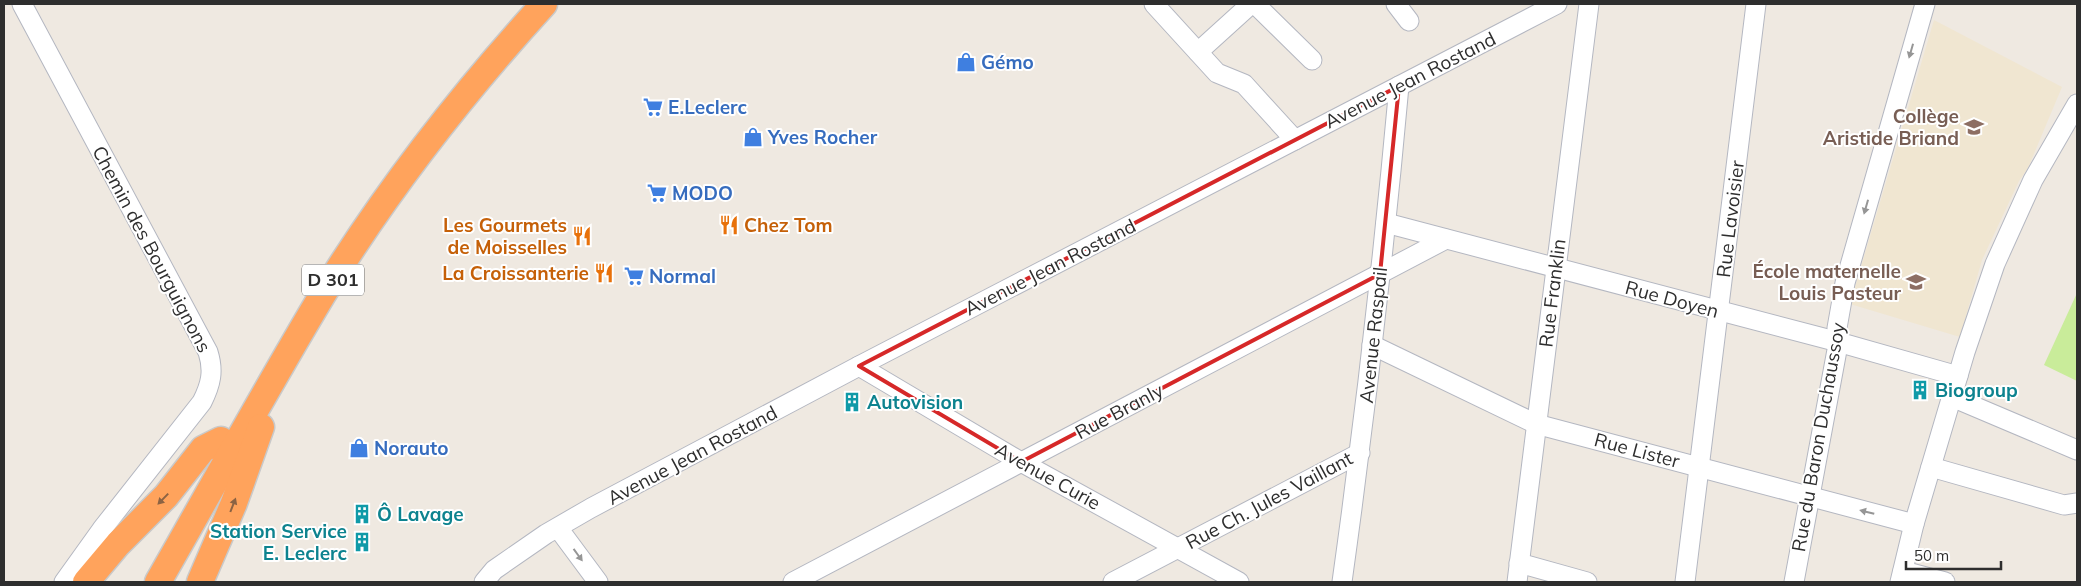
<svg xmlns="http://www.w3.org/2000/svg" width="2081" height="586" font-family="Mulish,sans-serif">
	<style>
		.education { fill: #f0e6d1 }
		.pitch { fill: #c9ec9a }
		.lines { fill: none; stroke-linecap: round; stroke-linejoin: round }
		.minor-casing { stroke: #b4b7c1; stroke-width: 21 }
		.highway-casing { stroke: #c9c9c9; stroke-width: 29 }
		.minor { stroke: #fff; stroke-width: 19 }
		.highway { stroke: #ffa35c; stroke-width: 26 }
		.oneway { fill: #969696 }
		.oneway2 { fill: #8c6343 }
		.marked { fill: none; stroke: #d62828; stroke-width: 4; stroke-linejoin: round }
		.labels { text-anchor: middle; stroke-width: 4; stroke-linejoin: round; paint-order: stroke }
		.shield { fill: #fff; stroke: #6d6d6d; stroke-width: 1 }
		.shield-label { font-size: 18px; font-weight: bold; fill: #2e2e2e }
		.shop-label { font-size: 19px; font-weight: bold; fill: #366cbe; stroke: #fff; text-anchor: start }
		.street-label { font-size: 19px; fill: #2e2e2e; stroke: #fff }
		.education-label { font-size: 19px; font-weight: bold; fill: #785e54; stroke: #fff; text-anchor: end }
		.food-label { font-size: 19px; font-weight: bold; fill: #c56008; stroke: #fff; text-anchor: end }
		.culture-label { font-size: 19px; font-weight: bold; fill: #0d838f; stroke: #fff; text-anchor: start }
	</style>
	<rect width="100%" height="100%" fill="#efe9e1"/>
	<polygon class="education" points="1934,20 2062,87 2028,168 2019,181 1982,260 1960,337 1850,304"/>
	<polygon class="pitch" points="2077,293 2077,381 2044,365"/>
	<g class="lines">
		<defs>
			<g id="minor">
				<path d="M22 4 208 352C214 371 211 384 202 402L102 529 64 582"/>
				<polyline points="1154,4 1217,73 1244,84 1295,140"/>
				<polyline points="1255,4 1312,60"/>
				<polyline points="1396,4 1409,21"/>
				<polyline points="1198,52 1251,4"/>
				<polyline points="1386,223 1831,340 1958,376"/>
				<polyline points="1372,345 1536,424 1914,524"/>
				<polyline points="859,366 1021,462 1239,582"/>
				<polyline points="1952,397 2077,450"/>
				<polyline points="1931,467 2064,505 2077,503"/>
				<polyline points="558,528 598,582"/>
				<polyline points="1519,563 1587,582"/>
				<polyline points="1903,571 1945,582"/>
				<polyline points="484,582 494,570 546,534 591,508 859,366 1557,4"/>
				<polyline points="793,582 1446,239"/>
				<polyline points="1113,582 1360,453"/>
				<path d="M1342 582C1365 417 1384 252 1399 86"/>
				<polyline points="1517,582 1589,4"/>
				<polyline points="1685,582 1756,4"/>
				<polyline points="1794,582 1837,350 1837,328 1845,283 1925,4"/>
				<polyline points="1900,582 1914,524 1965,352 1995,264 2033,180 2077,104"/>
			</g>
			<g id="highway">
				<polyline points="86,582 118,544 166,496 203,449 221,440"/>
				<path d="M158 582C213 486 266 389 323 294 387 190 462 94 544 4"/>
				<polyline points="200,582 234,503 261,427"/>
			</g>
		</defs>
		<use href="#minor" class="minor-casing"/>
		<use href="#highway" class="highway-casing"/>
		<use href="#minor" class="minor"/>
		<use href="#highway" class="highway"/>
	</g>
	<defs><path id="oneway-solid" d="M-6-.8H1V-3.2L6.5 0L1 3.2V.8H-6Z" transform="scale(1.25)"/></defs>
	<g class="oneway">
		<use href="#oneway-solid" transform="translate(1911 51) rotate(106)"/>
		<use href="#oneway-solid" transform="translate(1866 207) rotate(106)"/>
		<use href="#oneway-solid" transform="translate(1867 512) rotate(-166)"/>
		<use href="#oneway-solid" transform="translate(578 555) rotate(54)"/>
	</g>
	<g class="oneway2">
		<use href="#oneway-solid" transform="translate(163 499) rotate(134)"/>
		<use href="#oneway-solid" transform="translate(233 505) rotate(-69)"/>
	</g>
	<path class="marked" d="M1399 86 1380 274 1021 462 859 366Z"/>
	<defs>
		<symbol id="shop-bare" viewBox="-9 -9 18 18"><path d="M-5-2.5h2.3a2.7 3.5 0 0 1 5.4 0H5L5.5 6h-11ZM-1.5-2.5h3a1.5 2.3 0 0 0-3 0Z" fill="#3f7fe0" stroke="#fff" stroke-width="2.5" paint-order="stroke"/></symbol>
		<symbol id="supermarket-bare" viewBox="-9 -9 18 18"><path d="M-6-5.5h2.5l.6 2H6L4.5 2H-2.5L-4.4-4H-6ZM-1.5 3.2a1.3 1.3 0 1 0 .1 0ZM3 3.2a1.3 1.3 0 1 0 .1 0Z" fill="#3f7fe0" stroke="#fff" stroke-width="2.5" paint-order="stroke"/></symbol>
		<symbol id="school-bare" viewBox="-9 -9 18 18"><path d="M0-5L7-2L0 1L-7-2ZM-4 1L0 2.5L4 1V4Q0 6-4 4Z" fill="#8d6e63" stroke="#fff" stroke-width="2.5" paint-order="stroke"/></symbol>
		<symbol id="restaurant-bare" viewBox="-9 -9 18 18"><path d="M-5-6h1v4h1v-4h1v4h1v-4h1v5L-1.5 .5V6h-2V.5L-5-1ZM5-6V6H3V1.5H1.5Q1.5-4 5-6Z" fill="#e8710a" stroke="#fff" stroke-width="2.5" paint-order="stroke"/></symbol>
		<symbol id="building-bare" viewBox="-9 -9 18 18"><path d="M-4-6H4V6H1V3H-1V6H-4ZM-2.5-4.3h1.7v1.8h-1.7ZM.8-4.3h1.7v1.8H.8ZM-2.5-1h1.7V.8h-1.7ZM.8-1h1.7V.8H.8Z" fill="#0f9aa8" stroke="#fff" stroke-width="2.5" paint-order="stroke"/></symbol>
	</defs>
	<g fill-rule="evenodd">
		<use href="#shop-bare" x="952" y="48" width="28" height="28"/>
		<use href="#supermarket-bare" x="639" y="93" width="28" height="28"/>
		<use href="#school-bare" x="1960" y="113" width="28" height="28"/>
		<use href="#shop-bare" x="739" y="123" width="28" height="28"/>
		<use href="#supermarket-bare" x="643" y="179" width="28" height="28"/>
		<use href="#restaurant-bare" x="715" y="211" width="28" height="28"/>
		<use href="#restaurant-bare" x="568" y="222" width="28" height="28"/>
		<use href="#restaurant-bare" x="590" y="259" width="28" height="28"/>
		<use href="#supermarket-bare" x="620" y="262" width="28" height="28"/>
		<use href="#school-bare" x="1902" y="268" width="28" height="28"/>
		<use href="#building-bare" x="1906" y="376" width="28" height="28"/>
		<use href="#building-bare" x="838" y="388" width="28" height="28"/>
		<use href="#shop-bare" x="345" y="434" width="28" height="28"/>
		<use href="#building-bare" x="348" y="500" width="28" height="28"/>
		<use href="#building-bare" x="348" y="528" width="28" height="28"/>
	</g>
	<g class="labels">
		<rect class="shield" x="302" y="264.5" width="62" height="31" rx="4"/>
		<g class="shield-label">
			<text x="333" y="286">D 301</text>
		</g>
		<g class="shop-label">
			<text x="981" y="69">Gémo</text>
			<text x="668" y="114">E.Leclerc</text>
			<text x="768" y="144">Yves Rocher</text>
			<text x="672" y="200">MODO</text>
			<text x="649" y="283">Normal</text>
			<text x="374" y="455">Norauto</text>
		</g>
		<g class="street-label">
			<text transform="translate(1410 80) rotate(-27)" y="7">Avenue Jean Rostand</text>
			<text transform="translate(1730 219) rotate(-83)" y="7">Rue Lavoisier</text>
			<text transform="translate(152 249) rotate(62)" y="7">Chemin des Bourguignons</text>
			<text transform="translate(1050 267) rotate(-27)" y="7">Avenue Jean Rostand</text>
			<text transform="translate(1552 293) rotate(-83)" y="7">Rue Franklin</text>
			<text transform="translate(1672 299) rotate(15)" y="7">Rue Doyen</text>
			<text transform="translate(1373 335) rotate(-84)" y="7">Avenue Raspail</text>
			<text transform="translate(1119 411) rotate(-28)" y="7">Rue Branly</text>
			<text transform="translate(1818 437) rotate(-80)" y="7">Rue du Baron Duchaussoy</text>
			<text transform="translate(1637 450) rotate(15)" y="7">Rue Lister</text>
			<text transform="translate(692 455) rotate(-28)" y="7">Avenue Jean Rostand</text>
			<text transform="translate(1048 476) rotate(29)" y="7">Avenue Curie</text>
			<text transform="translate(1269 500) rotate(-28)" y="7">Rue Ch. Jules Vaillant</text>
		</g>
		<g class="education-label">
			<text x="1959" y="123">Collège<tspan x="1959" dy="22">Aristide Briand</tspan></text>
			<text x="1901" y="278">École maternelle<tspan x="1901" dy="22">Louis Pasteur</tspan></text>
		</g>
		<g class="food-label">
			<text x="567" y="232">Les Gourmets<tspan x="567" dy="22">de Moisselles</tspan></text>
			<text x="744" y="232" text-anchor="start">Chez Tom</text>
			<text x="589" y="280">La Croissanterie</text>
		</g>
		<g class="culture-label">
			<text x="1935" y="397">Biogroup</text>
			<text x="867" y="409">Autovision</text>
			<text x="377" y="521">Ô Lavage</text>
			<text x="347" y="538" text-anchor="end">Station Service<tspan x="347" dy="22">E. Leclerc</tspan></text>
		</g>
	</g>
	<rect width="2081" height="586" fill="none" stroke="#2e2e2e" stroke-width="10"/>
	<path d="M1906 561v8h95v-8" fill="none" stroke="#2e2e2e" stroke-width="2.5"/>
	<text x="1914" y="561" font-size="15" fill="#2e2e2e" stroke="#ffffff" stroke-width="4" paint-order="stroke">50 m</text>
</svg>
